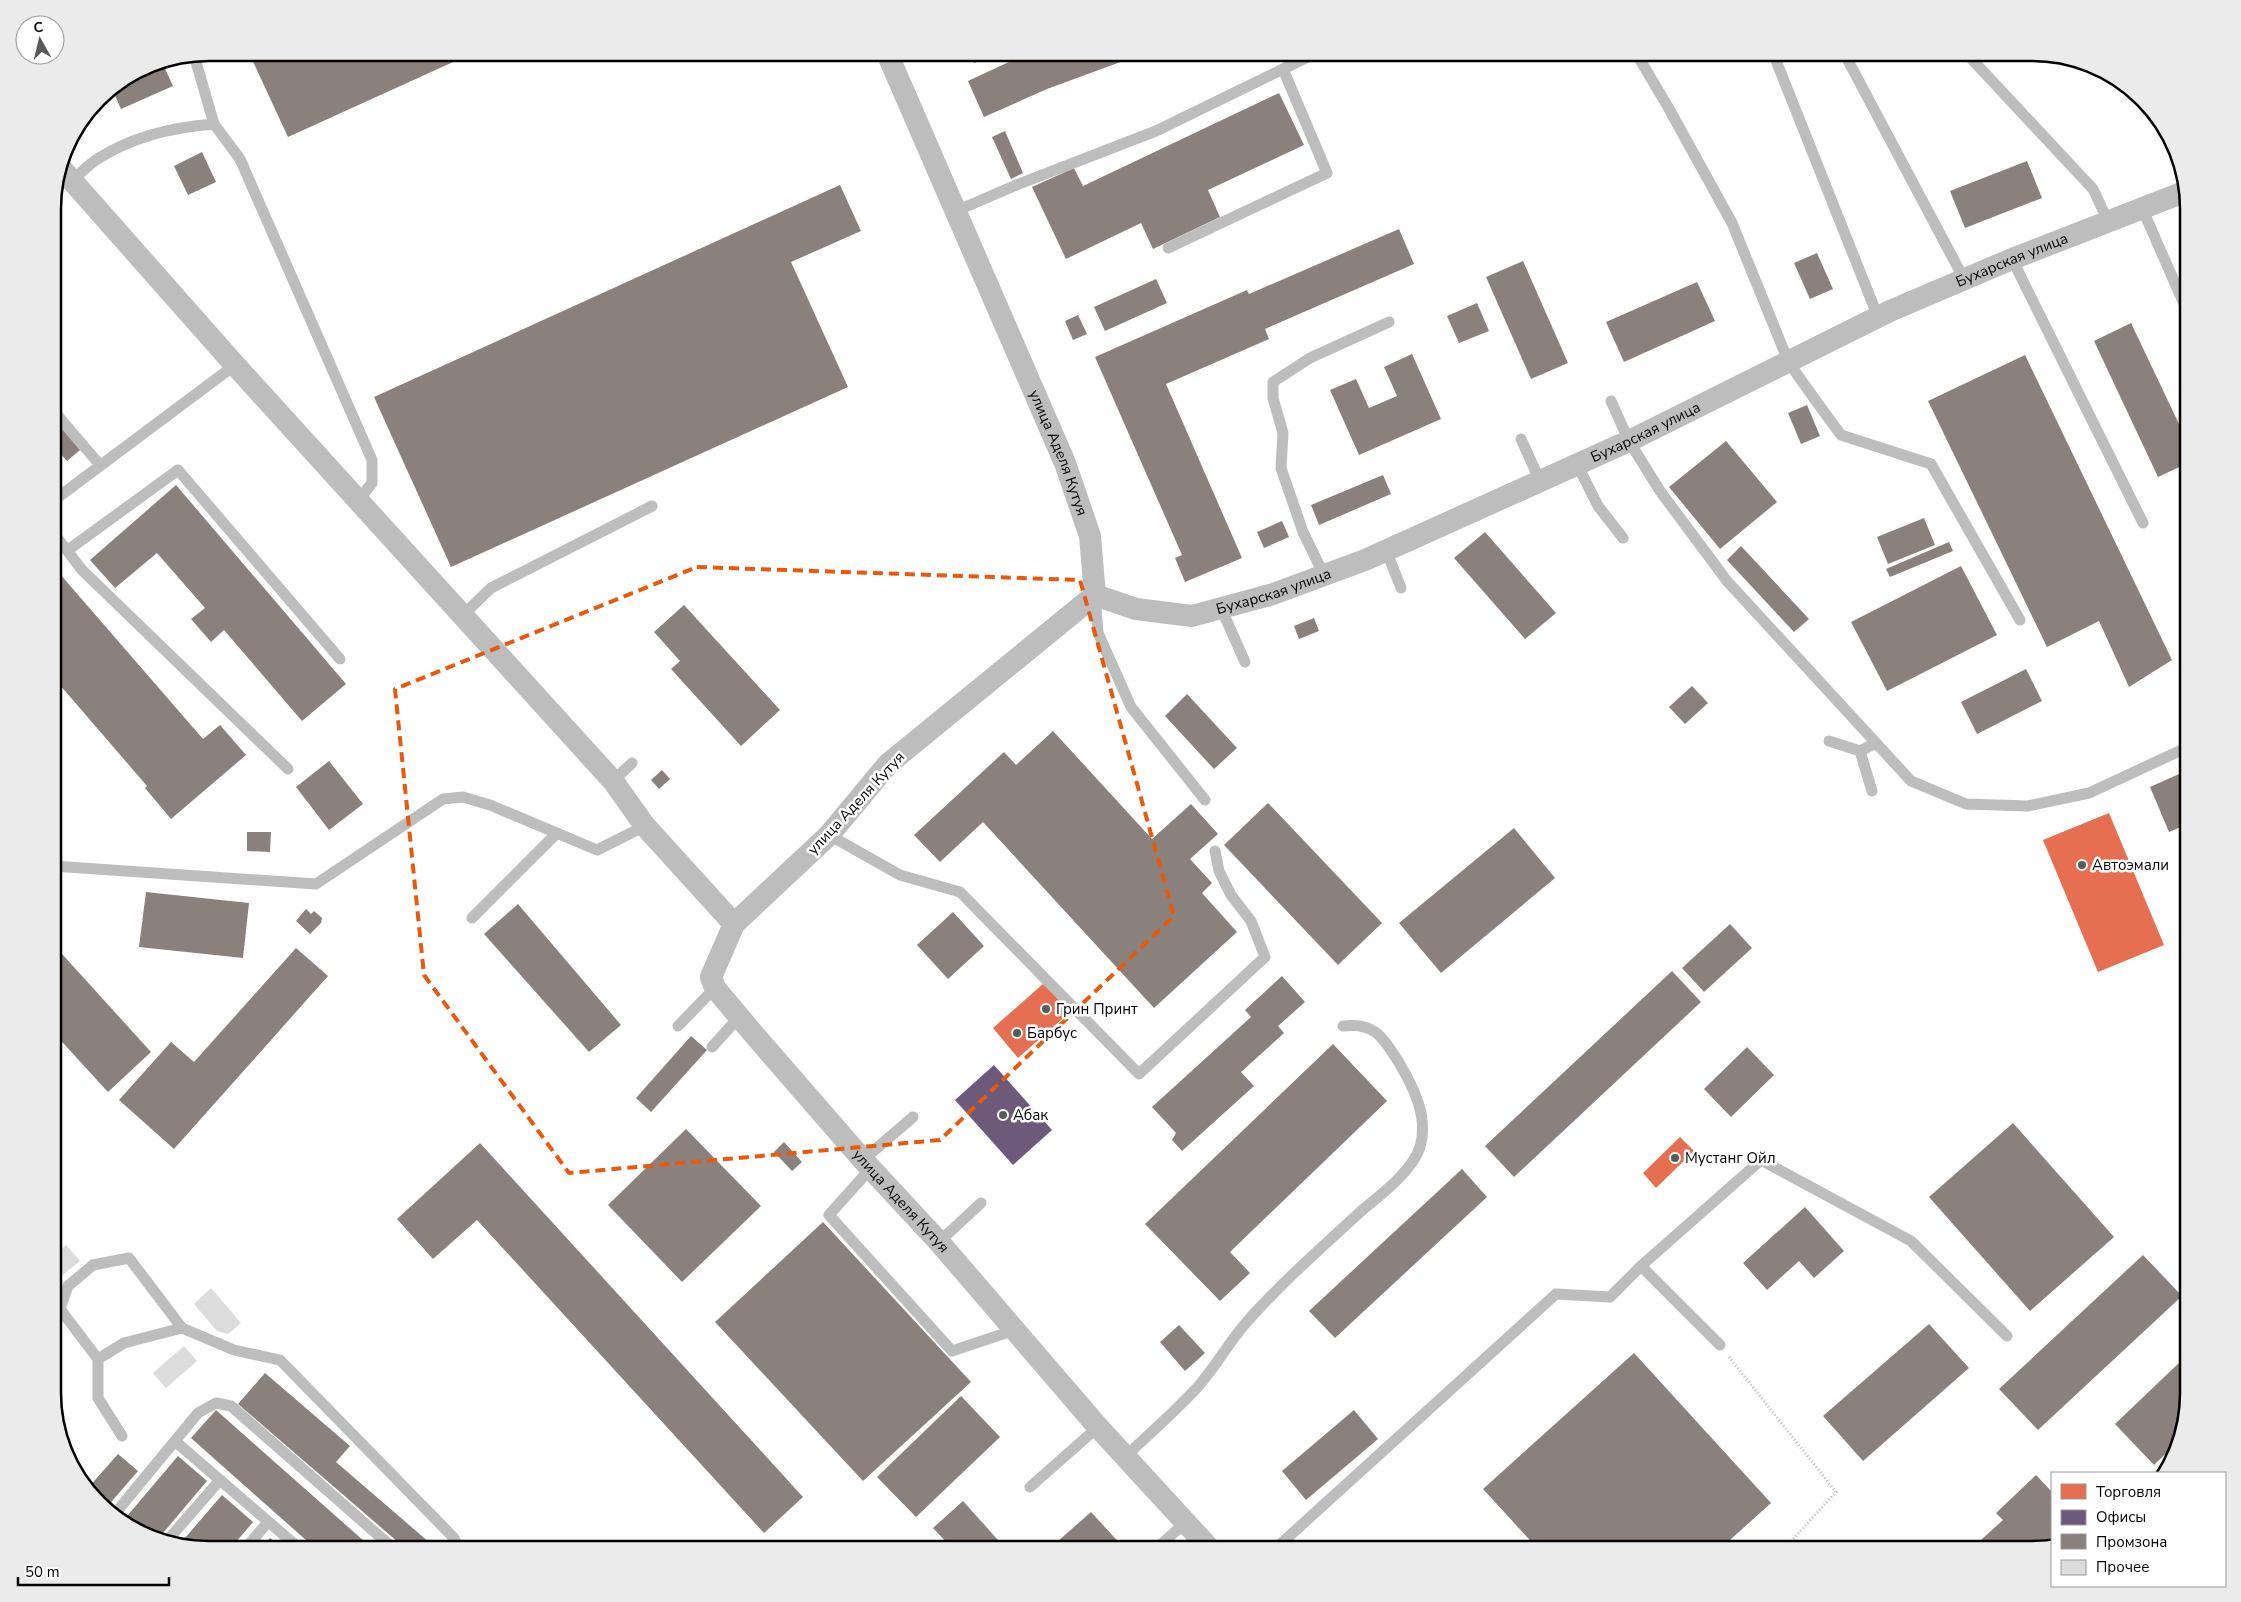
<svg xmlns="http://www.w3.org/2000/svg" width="2241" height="1602" font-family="'Nunito Sans',sans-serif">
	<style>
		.shops { fill: #e76f51 }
		.offices { fill: #6d597a }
		.industry { fill: #8a817c }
		.building { fill: #dcdcdc }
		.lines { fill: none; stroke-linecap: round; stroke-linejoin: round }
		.path { stroke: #b8b8b8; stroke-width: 3; stroke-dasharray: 1 2.5; stroke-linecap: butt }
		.lane { stroke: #bdbdbd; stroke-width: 11 }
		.street { stroke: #bdbdbd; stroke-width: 22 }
		.marked { fill: none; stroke: #e8590c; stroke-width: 4; stroke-dasharray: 10 6; stroke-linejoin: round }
		.poi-dot { fill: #595959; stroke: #fff; stroke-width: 2 }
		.labels { text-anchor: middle; stroke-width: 5; stroke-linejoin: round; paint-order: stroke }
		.street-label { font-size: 15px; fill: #000; stroke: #fff }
		.poi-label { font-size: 15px; fill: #000; stroke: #fff; text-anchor: start }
		.rim { fill: none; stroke: #000; stroke-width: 2.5 }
	</style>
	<rect width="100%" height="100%" fill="#fff"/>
	<g class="shops">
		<polygon points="2109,813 2164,945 2098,972 2043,840"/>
		<polygon points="1044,983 1070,1012 1018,1058 993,1028"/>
		<polygon points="1680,1137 1694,1151 1656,1188 1643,1173"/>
	</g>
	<polygon class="offices" points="994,1065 1052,1130 1013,1165 955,1100"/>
	<g class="industry">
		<polygon points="249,53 473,53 288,137"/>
		<polygon points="969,53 998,53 974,63"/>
		<polygon points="1021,53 1145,53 1047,89 984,117 968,81 1022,56"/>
		<polygon points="162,62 173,86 121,109 112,89 149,64"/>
		<polygon points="1279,93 1304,145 1208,190 1220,217 1153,249 1141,223 1066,259 1032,187 1074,168 1083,186"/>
		<polygon points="1005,131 1023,173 1011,179 992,137"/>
		<polygon points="202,152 216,182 188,195 174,166"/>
		<polygon points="2027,161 2042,198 1965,228 1950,191"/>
		<polygon points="840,185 861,231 791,262 848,387 451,567 374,397"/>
		<polygon points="1399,229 1414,264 1265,329 1269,339 1166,384 1242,558 1185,582 1175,558 1182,555 1095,357 1247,290 1249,294"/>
		<polygon points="1817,253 1833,289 1810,299 1794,263"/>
		<polygon points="1523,261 1568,363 1531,379 1486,277"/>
		<polygon points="1156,279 1167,303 1105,331 1094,307"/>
		<polygon points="1697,282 1715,321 1624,362 1606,322"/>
		<polygon points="1477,303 1489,331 1459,343 1447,316"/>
		<polygon points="1078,315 1087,334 1073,340 1065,321"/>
		<polygon points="2131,323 2188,443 2188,463 2158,477 2094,341"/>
		<polygon points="2188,342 2188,365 2179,346"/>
		<polygon points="1412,354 1441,419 1359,455 1330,390 1356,379 1369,408 1397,396 1384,367"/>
		<polygon points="2025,355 2172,660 2129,687 2099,621 2047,647 1928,401"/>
		<polygon points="1807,405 1820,436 1801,444 1788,413"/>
		<polygon points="53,418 80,450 67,461 53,445"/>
		<polygon points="1726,441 1777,502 1720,549 1669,487"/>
		<polygon points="1383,475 1391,494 1319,525 1311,505"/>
		<polygon points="176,485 346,684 302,721 224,630 211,642 191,619 205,608 157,553 115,588 90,560"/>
		<polygon points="1924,518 1935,545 1888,564 1877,537"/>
		<polygon points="1282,521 1289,537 1264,548 1257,532"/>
		<polygon points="1485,532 1556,613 1525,639 1454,558"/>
		<polygon points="1949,542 1953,551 1890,577 1886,569"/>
		<polygon points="1741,546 1809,619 1794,632 1727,560"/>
		<polygon points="53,566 203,739 220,725 246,755 171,819 145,788 147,786 53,677"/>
		<polygon points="1961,566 1997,635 1887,691 1851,622"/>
		<polygon points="684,605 780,710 741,746 671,669 680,661 654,632"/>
		<polygon points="1314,618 1319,631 1299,639 1294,626"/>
		<polygon points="2026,669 2042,701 1977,734 1961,702"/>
		<polygon points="1692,686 1708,703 1685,724 1669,707"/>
		<polygon points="1187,694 1237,748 1214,769 1165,716"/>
		<polygon points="1053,731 1152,839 1191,804 1218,834 1190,859 1212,883 1202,893 1237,932 1154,1008 983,822 940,862 914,835 1004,752 1016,765"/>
		<polygon points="329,761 363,804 329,830 296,787"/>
		<polygon points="662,770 670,779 659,789 651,780"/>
		<polygon points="2188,770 2188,824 2169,832 2150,787"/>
		<polygon points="1268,803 1382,923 1338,965 1224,845"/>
		<polygon points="1514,828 1555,878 1441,973 1399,923"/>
		<polygon points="247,832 271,832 270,852 247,851"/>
		<polygon points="146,892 249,903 243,958 139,947"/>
		<polygon points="518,904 621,1025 589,1052 484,934"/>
		<polygon points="306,909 311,914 314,911 322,918 321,923 310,934 296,921"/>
		<polygon points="953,912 984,946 948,979 917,945"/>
		<polygon points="1730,924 1752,948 1704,992 1682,968"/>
		<polygon points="53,944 151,1052 108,1092 53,1032"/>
		<polygon points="296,948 328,976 174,1149 119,1100 171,1042 194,1062"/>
		<polygon points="1672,971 1701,1002 1514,1177 1485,1146"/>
		<polygon points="1282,976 1305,1002 1278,1026 1284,1033 1241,1072 1254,1086 1182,1151 1172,1140 1176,1133 1152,1107 1251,1017 1245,1010"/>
		<polygon points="691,1036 707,1050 651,1112 636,1098"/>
		<polygon points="1333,1044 1387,1101 1230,1252 1250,1273 1220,1301 1145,1224"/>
		<polygon points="1747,1047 1774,1075 1731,1117 1704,1089"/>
		<polygon points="2013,1123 2114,1237 2030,1311 1929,1197"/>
		<polygon points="686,1129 761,1206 682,1282 608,1205"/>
		<polygon points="784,1142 802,1162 792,1171 774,1152"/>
		<polygon points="480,1143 803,1497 764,1533 477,1220 433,1259 397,1219"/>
		<polygon points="1462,1169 1487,1197 1335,1338 1309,1311"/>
		<polygon points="1805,1207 1844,1251 1814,1278 1799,1261 1767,1290 1743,1263"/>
		<polygon points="823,1222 971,1382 863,1481 715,1322"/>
		<polygon points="2143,1255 2182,1296 2038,1430 1999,1389"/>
		<polygon points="1929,1324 1969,1368 1863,1461 1823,1416"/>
		<polygon points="1179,1325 1205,1353 1185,1371 1160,1342"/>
		<polygon points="1634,1353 1771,1503 1720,1549 1538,1549 1483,1489"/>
		<polygon points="2182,1360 2188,1366 2188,1393 2181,1439 2154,1465 2115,1424"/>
		<polygon points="265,1373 350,1446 336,1462 437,1549 406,1549 238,1404"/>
		<polygon points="961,1396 1000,1437 916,1517 877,1477"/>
		<polygon points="216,1410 373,1549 316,1549 191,1438"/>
		<polygon points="1354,1410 1378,1439 1306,1500 1282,1471"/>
		<polygon points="118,1454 138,1471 106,1508 88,1488"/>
		<polygon points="178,1456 207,1481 157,1540 122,1522"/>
		<polygon points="2036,1475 2052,1492 2052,1545 2032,1550 2027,1545 2022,1549 1971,1549 2003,1520 1996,1513"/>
		<polygon points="222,1495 253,1522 230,1549 209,1549 179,1545"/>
		<polygon points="963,1501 1006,1549 953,1549 933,1528"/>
		<polygon points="1091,1512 1125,1549 1049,1549"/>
		<polygon points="270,1538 285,1549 261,1549"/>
	</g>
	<g class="building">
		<polygon points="66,1245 80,1261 53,1283 53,1256"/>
		<polygon points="211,1288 241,1323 228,1334 217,1331 194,1304"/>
		<polygon points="184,1346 197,1361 166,1388 153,1373"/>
	</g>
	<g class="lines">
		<polyline class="path" points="1729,1357 1836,1492 1784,1549"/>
		<g class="lane">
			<polyline points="1636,53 1668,107 1732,223 1789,363 1816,401 1841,435 1931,464 2020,620"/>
			<polyline points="1773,53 1878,317"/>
			<polyline points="1844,53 1964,279"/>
			<polyline points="1966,53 2093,189 2108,221"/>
			<polyline points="194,55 214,124"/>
			<path d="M72 180C81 173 89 164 99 158 134 136 174 127 214 124L240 159 372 460V483L358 501"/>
			<polyline points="2142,208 2188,313"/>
			<polyline points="956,211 1014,186 1156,131 1316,53"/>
			<polyline points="1168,248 1327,173 1283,69"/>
			<polyline points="2012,259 2143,523"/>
			<polyline points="1611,401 1629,441 1660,491 1727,581 1911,781 1966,804 2028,806 2089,793 2188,747"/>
			<polyline points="53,410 100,465"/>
			<polyline points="1521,439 1540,481"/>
			<polyline points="1577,464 1598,506 1623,538"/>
			<polyline points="53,501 235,365"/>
			<polyline points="53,532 82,570 288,769"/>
			<polyline points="68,550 178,470 340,659"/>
			<polyline points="1386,550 1401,588"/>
			<polyline points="1324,575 1303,532 1281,468 1283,433 1273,398 1273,382 1310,358 1389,322"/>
			<polyline points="1095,595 1098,633 1131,707 1205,800"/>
			<polyline points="1221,608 1245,662"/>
			<polyline points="463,615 491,588 652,506"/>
			<polyline points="1829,741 1860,751 1876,743"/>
			<polyline points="1860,751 1872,791"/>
			<polyline points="613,781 632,763"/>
			<polyline points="829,835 900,875 960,892 1139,1074 1265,957 1251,921 1231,895 1219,871 1215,851"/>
			<polyline points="53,866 316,884 443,799 463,797 490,805 597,850 645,826"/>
			<polyline points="472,918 557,833"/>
			<polyline points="678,1026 715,988"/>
			<polyline points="712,1047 739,1017"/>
			<polyline points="863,1160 913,1117"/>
			<polyline points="871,1168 829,1215 952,1351 1015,1330"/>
			<polyline points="939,1242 981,1203"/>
			<polyline points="1641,1266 1761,1160 1911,1241 2007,1336"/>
			<polyline points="98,1359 60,1309 68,1286 93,1265 129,1258 182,1328"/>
			<polyline points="122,1436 98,1398 98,1359 124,1343 182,1328 234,1350 280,1360 454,1538 459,1549"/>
			<polyline points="176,1442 300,1549"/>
			<path d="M1126 1456C1148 1435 1171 1415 1192 1393 1212 1373 1226 1346 1245 1324 1280 1284 1320 1249 1359 1213 1379 1196 1412 1172 1420 1147 1429 1117 1413 1086 1398 1061 1382 1036 1374 1022 1343 1026"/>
			<polyline points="1030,1487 1098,1427"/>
			<polyline points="113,1516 198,1413 216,1403 231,1406 394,1549"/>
			<polyline points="166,1542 220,1480"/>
			<polyline points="245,1549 268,1522"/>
			<polyline points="1156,1549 1186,1522"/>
			<polyline points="1275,1549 1556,1294 1610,1297 1641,1266 1720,1345"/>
		</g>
		<g class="street">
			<path id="s1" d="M887 53 1065 463 1090 536 1095 595"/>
			<polyline points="60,167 235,365 613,781 645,826 734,924"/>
			<path id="s2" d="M1095 595 888 764 829 835 734 924 711 977 715 988 751 1031 863 1160 939 1242 1098 1427 1210 1549"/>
			<path id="s3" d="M1095 595 1136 609 1192 616 1273 594 1365 560 1629 441 1890 311 2012 259 2184 192"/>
		</g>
	</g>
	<path class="marked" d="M697 567 1080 580 1174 916 940 1140 569 1173 424 975 395 689Z"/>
	<g class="poi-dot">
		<circle cx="2082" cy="865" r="5"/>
		<circle cx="1046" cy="1009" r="5"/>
		<circle cx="1017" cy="1033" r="5"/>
		<circle cx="1003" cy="1115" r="5"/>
		<circle cx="1675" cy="1158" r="5"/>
	</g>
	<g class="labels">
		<g class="street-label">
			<text dy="5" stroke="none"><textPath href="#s3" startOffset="995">Бухарская улица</textPath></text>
			<text dy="5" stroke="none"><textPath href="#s3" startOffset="590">Бухарская улица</textPath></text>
			<text dy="5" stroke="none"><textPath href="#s1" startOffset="435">улица Аделя Кутуя</textPath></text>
			<text dy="5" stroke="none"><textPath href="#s3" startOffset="185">Бухарская улица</textPath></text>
			<text transform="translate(856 803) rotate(-47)" y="5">улица Аделя Кутуя</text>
			<text dy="5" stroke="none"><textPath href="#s2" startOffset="842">улица Аделя Кутуя</textPath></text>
		</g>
		<g class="poi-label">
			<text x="2092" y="870">Автоэмали</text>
			<text x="1056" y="1014">Грин Принт</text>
			<text x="1027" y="1038">Барбус</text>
			<text x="1013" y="1120">Абак</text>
			<text x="1685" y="1163">Мустанг Ойл</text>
		</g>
	</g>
	<path d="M0 0H2241V1602H0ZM209 61H2032A148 148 0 0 1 2180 209V1393A148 148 0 0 1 2032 1541H209A148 148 0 0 1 61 1393V209A148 148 0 0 1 209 61Z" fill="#ebebeb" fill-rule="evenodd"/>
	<path class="rim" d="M209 61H2032A148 148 0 0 1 2180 209V1393A148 148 0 0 1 2032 1541H209A148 148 0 0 1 61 1393V209A148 148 0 0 1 209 61Z"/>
	<rect x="2051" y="1472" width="175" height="115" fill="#ffffff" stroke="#999999"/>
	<rect x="2061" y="1484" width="25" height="15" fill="#e76f51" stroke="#999999"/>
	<text x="2096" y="1497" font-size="15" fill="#000000">Торговля</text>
	<rect x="2061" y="1510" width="25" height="15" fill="#6d597a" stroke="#999999"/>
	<text x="2096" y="1522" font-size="15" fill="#000000">Офисы</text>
	<rect x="2061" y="1534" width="25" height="15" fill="#8a817c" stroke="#999999"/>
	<text x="2096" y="1547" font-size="15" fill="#000000">Промзона</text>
	<rect x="2061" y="1560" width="25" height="15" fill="#dcdcdc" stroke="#999999"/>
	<text x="2096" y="1572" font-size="15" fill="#000000">Прочее</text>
	<g transform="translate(40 40) rotate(352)"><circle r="24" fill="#ffffff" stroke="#999999"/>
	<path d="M0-4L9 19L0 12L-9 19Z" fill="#595959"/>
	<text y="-8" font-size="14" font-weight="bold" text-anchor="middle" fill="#000000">С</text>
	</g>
	<path d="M18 1577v8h151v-8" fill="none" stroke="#000000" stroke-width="2.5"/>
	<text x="25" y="1577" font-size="15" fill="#000000" stroke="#ffffff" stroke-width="4" paint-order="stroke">50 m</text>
</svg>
